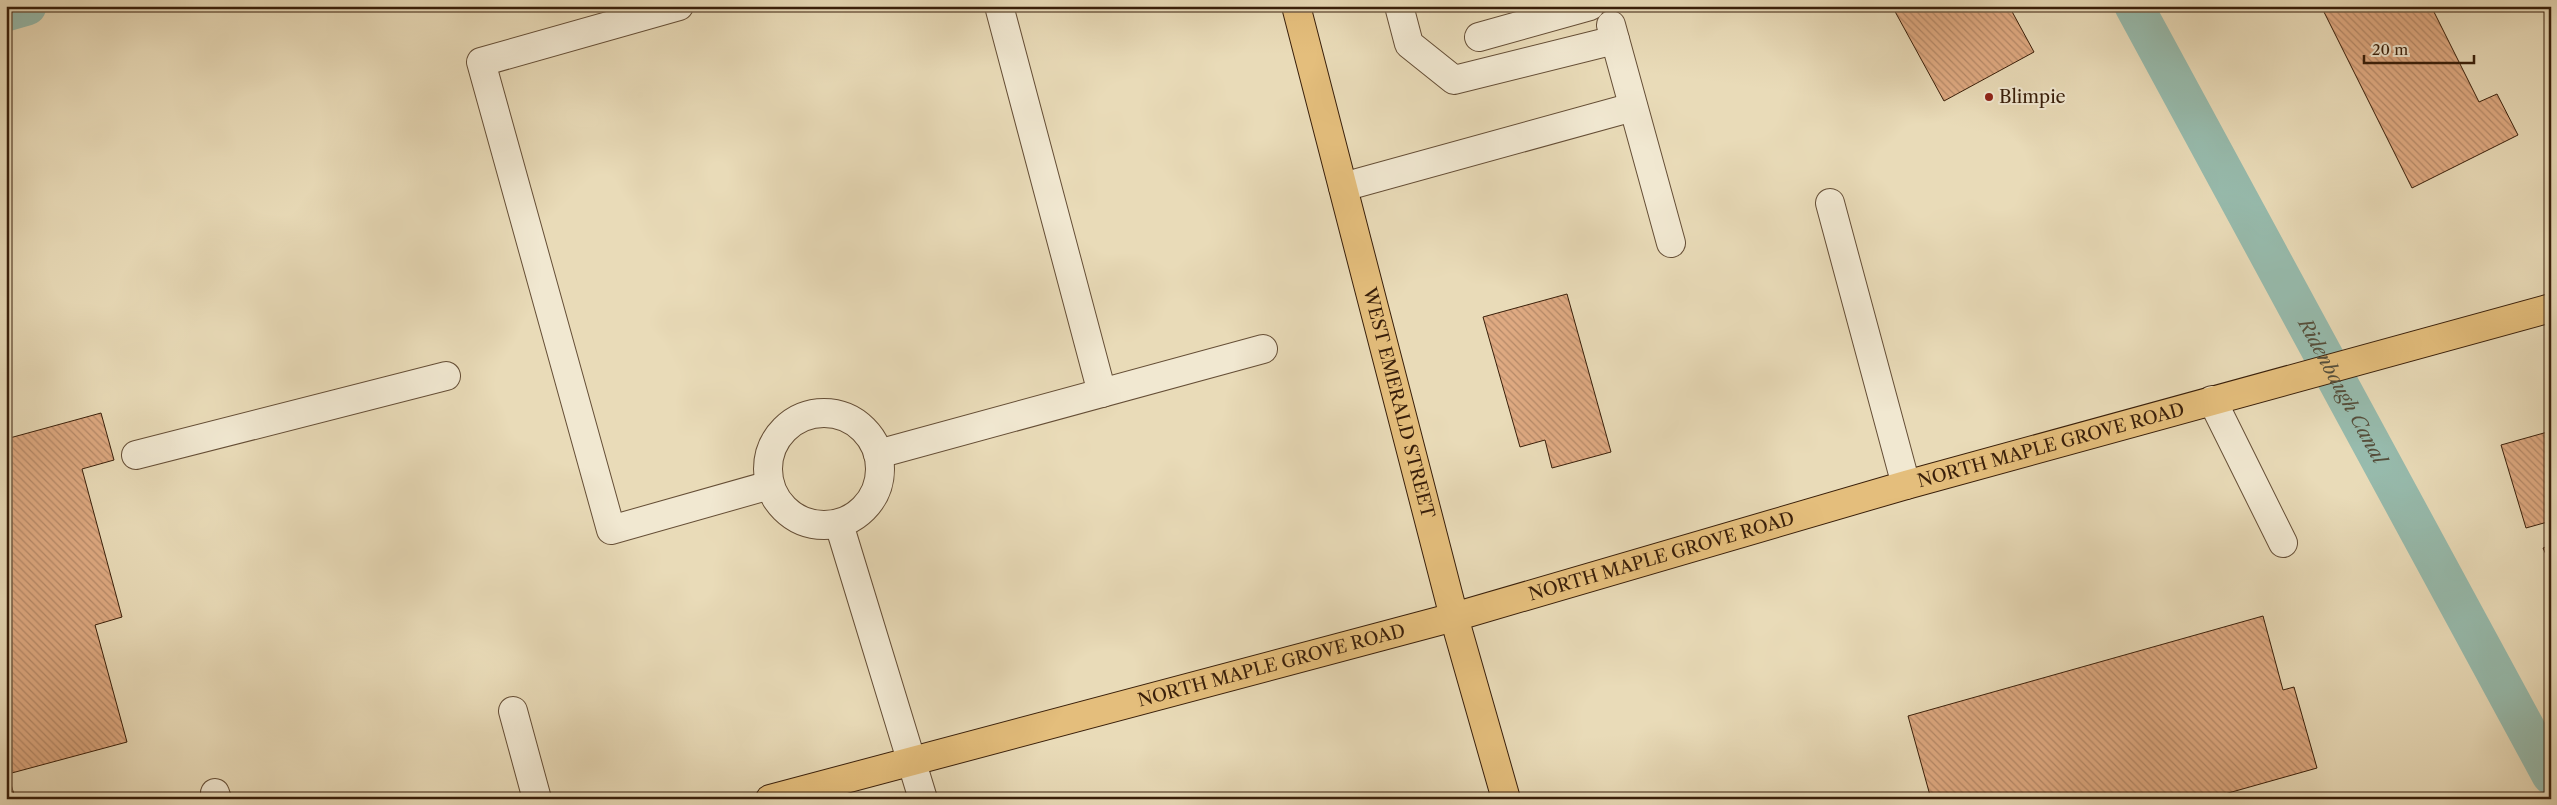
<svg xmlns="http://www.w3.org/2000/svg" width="2557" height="805" font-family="'Libre Caslon Text',serif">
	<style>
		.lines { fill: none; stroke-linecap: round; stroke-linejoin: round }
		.canal { stroke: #97bbad; stroke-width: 39 }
		.building { fill: url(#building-back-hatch); stroke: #391f0a }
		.minor-casing { stroke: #654e36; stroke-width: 30 }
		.major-casing { stroke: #391f0a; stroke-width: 30 }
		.minor { stroke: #f1e8d1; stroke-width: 28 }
		.major { stroke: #e4be7c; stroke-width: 28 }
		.poi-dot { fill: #8f2418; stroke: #f1e8d1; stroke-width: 2 }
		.labels { text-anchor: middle; stroke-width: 4; stroke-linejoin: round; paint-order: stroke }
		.poi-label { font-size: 18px; fill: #391f0a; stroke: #f1e8d1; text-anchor: start }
		.street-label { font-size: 18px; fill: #391f0a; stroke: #f1e8d1 }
		.water-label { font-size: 19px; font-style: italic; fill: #554e3b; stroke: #f1e8d1 }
	</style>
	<defs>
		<pattern id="building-back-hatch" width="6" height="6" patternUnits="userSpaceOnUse" patternTransform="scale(1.25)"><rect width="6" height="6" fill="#dfaa82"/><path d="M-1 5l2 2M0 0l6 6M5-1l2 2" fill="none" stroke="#b68a69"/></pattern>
	</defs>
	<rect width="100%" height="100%" fill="#e9dbb8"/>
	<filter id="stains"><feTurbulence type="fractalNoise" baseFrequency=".004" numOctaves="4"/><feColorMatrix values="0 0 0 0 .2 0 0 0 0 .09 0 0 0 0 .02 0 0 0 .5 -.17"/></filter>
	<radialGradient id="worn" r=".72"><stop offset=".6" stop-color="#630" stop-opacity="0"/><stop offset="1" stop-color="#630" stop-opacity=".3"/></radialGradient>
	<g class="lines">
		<g class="canal">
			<path id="s1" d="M2134 6 2551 775"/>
			<polyline points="6,12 27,6"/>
		</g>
	</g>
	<g class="building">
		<polygon points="1892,6 2009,6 2034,52 1944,101"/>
		<polygon points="2321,6 2431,6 2479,102 2497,94 2518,135 2412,188"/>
		<polygon points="1567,294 1611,452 1552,468 1545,440 1520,447 1483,317"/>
		<polygon points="101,413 114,460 82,469 122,617 95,625 127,742 8,774 15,798 6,799 6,439"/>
		<polygon points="2551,431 2551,521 2526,528 2501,445"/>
		<polygon points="2551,545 2551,565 2543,548"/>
		<polygon points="2263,616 2283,690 2294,687 2317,768 2207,799 1931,799 1908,716"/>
	</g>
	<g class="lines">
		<defs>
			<g id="minor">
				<polyline points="679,6 481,62 611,530 770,485"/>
				<polyline points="999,6 1102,393"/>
				<polyline points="1399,6 1409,44 1454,80 1615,40"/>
				<polyline points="1611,25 1671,243"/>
				<polyline points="1479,37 1590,6"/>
				<polyline points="1343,187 1633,107"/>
				<polyline points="1830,203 1906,485"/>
				<polyline points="2212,400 2283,543"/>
				<circle cx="824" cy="469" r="56"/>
				<polyline points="878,454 1263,349"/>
				<polyline points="136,455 446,376"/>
				<polyline points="839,524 923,799"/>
				<polyline points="513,711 537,799"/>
				<polyline points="215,793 217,799"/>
			</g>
			<g id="major">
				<path id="s2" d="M1296 6 1454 617 1506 799"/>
				<path id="s3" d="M770 799 1454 617 1906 485 2551 308"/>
			</g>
		</defs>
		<use href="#minor" class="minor-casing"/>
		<use href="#major" class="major-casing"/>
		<use href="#minor" class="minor"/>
		<use href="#major" class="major"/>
	</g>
	<circle class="poi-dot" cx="1989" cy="97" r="5"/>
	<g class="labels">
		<g class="poi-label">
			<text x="1999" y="103">Blimpie</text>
		</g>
		<g class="street-label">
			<text dy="6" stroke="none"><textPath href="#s2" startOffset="410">WEST EMERALD STREET</textPath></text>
			<text dy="6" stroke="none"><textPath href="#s3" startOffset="1329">NORTH MAPLE GROVE ROAD</textPath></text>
			<text dy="6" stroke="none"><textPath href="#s3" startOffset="924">NORTH MAPLE GROVE ROAD</textPath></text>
			<text dy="6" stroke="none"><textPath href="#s3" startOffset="519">NORTH MAPLE GROVE ROAD</textPath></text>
		</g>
		<g class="water-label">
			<text dy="7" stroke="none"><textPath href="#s1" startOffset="438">Ridenbaugh Canal</textPath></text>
		</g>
	</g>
	<rect width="2557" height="805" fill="none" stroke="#e9dbb8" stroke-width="25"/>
	<rect x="8" y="8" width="2542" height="790" fill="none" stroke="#391f0a" stroke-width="2.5"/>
	<rect x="12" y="12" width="2532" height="780" fill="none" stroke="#391f0a"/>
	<path d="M2364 55v8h110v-8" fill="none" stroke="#391f0a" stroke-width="2.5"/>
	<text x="2372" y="55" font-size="15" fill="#391f0a" stroke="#f1e8d1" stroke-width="4" paint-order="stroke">20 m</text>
	<rect width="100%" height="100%" filter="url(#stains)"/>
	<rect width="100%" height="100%" fill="url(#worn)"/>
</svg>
